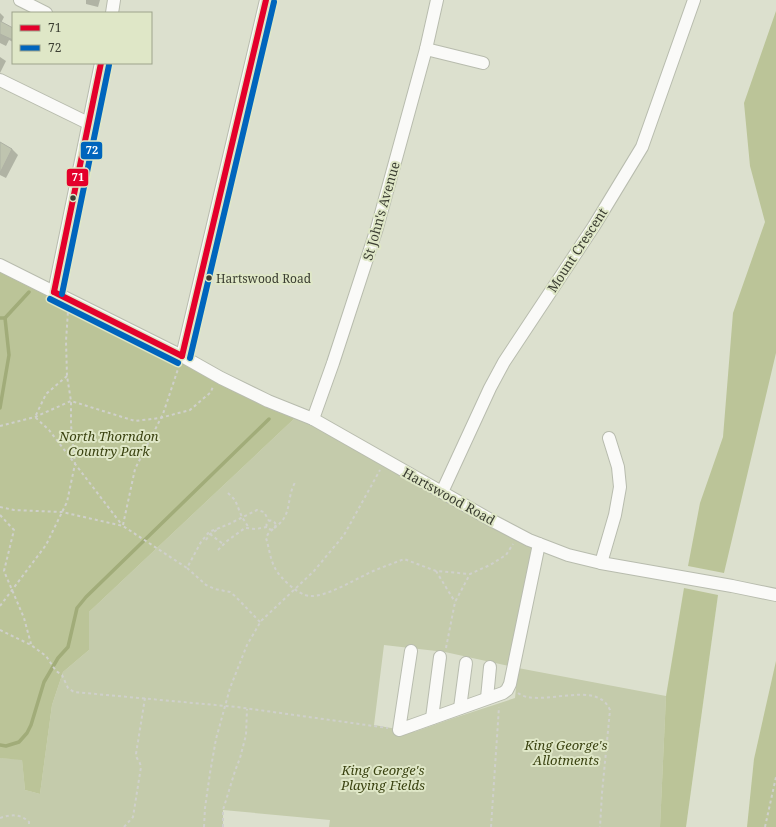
<svg xmlns="http://www.w3.org/2000/svg" width="776" height="827" font-family="'Noto Serif',serif">
	<style>
		.green { fill: #c4cbab }
		.forest { fill: #bbc498 }
		.shadow { fill: #0003 }
		.lines { fill: none; stroke-linecap: round; stroke-linejoin: round }
		.stream { stroke: #a1ac79; stroke-width: 3.5 }
		.building { fill: #bfc4af; stroke: #aeb1a4 }
		.minor-casing { stroke: #b8bcae; stroke-width: 14 }
		.path { stroke: #cfd0cb; stroke-width: 2; stroke-dasharray: 3 3; stroke-linecap: butt }
		.minor { stroke: #fafaf8; stroke-width: 12 }
		.bus-1-casing { stroke: #dfe7c7; stroke-width: 9 }
		.bus-2-casing { stroke: #dfe7c7; stroke-width: 9 }
		.bus-1 { stroke: #e4002b; stroke-width: 6 }
		.bus-2 { stroke: #0065bd; stroke-width: 6 }
		.bus-dot { fill: #3b3e32; stroke: #dfe7c7; stroke-width: 1.5 }
		.labels { text-anchor: middle; stroke-width: 4; stroke-linejoin: round; paint-order: stroke }
		.bus-label { font-size: 12px; fill: #3b3e32; stroke: #dfe7c7; text-anchor: start }
		.street-label { font-size: 13px; fill: #3b3e32; stroke: #dfe7c7 }
		.park-label { font-size: 13px; font-style: italic; fill: #3a4210; stroke: #dfe7c7 }
		.line-badge { stroke: #dfe7c7; stroke-width: 1.5 }
		.badge-label { font-size: 11px; text-anchor: middle; font-weight: bold; fill: #fff }
	</style>
	<rect width="100%" height="100%" fill="#dce0ce"/>
	<polygon class="green" points="296,417 539,544 513,667 445,652 384,645 374,725 414,732 451,719 515,698 518,668 666,696 660,827 329,827 330,820 223,810 223,827 0,827 0,758 22,759 25,790 40,794 52,705 63,672 89,650 89,612"/>
	<g class="forest">
		<polygon points="776,11 776,353 724,573 688,566 700,503 723,437 733,313 765,222 750,166 744,103"/>
		<polygon points="0,262 296,417 89,612 89,650 63,672 52,705 40,794 25,790 22,760 0,758"/>
		<polygon points="684,588 718,595 686,827 660,827 666,696"/>
		<polygon points="776,661 776,827 747,827 754,759"/>
	</g>
	<g class="shadow">
		<polygon points="86,0 100,0 98,7 86,4"/>
		<polygon points="0,13 4,17 1,23 13,29 13,42 9,40 6,46 0,43"/>
		<polygon points="0,57 6,61 0,73"/>
		<polygon points="0,143 12,149 18,155 6,178 0,175"/>
	</g>
	<g class="lines">
		<g class="stream">
			<polyline points="0,318 5,318 29,292"/>
			<polyline points="0,408 9,355 5,318"/>
			<polyline points="0,745 6,746 19,742 27,733 31,725 44,682 58,658 68,647 77,608 86,597 269,419"/>
		</g>
	</g>
	<g class="building">
		<polygon points="0,21 13,28 13,40 0,34"/>
		<polygon points="0,142 12,149 0,173"/>
	</g>
	<g class="lines">
		<defs>
			<g id="minor">
				<polyline points="20,0 46,13"/>
				<polyline points="112,13 114,0"/>
				<polyline points="426,49 483,63"/>
				<polyline points="0,80 88,123"/>
				<polyline points="0,265 182,356 221,378 268,401 313,419 489,519 529,540 568,555 601,563 732,586 776,595"/>
				<polyline points="54,292 101,63"/>
				<polyline points="182,356 266,0"/>
				<polyline points="313,419 333,363 377,228 426,49 437,0"/>
				<polyline points="442,492 490,388 504,362 594,226 642,147 694,0"/>
				<polyline points="601,563 615,515 620,487 618,467 609,438"/>
				<polyline points="411,651 399,730 503,693 507,690 510,684 539,544"/>
				<polyline points="487,698 490,667"/>
				<polyline points="460,708 466,663"/>
				<polyline points="432,718 440,657"/>
			</g>
		</defs>
		<use href="#minor" class="minor-casing"/>
		<g class="path">
			<polyline points="67,376 46,394 35,417 49,430 122,525"/>
			<polyline points="0,426 35,417 71,401 135,421 160,418 190,410 211,392 213,386"/>
			<polyline points="228,493 235,500 242,517 249,528"/>
			<polyline points="0,507 14,510 62,512 123,526 187,568"/>
			<polyline points="0,515 14,530 4,571 24,618 31,644"/>
			<circle cx="271" cy="525" r="4.5"/>
			<polyline points="123,525 135,469 163,414 179,366"/>
			<path d="M274 528C294 515 285 498 296 481"/>
			<path d="M273 529 268 534 266 538C269 547 270 559 275 568 279 577 299 596 310 596 326 597 352 581 367 574 379 568 392 564 404 559L436 571 470 574 490 565 506 555 513 544"/>
			<polyline points="210,534 223,544"/>
			<polyline points="206,540 210,534 220,528"/>
			<polyline points="218,550 227,541 245,528 256,529 267,527"/>
			<polyline points="436,571 455,602"/>
			<polyline points="0,606 46,545 67,502 75,464 71,425 71,401 67,376 66,341 68,311"/>
			<polyline points="260,622 235,596 230,592 215,589 206,585 187,568 201,542 209,532 229,524 257,510 264,512 269,521"/>
			<polyline points="0,630 31,645 46,656 56,671 62,675 68,688 74,692 237,707 388,728"/>
			<polyline points="446,648 455,602 470,574"/>
			<path d="M518 693C539 709 597 678 610 710L602 793 600 827"/>
			<path d="M0 818C11 814 21 814 29 822V827"/>
			<path d="M124 827 133 817 141 767C140 761 136 759 136 754L145 698"/>
			<polyline points="204,827 205,808 210,773 216,739 230,688 247,645 261,621 314,571 344,535 380,470"/>
			<polyline points="223,827 223,810 235,771 240,758 246,735 247,709"/>
			<polyline points="491,827 499,707"/>
			<polyline points="765,827 776,777"/>
		</g>
		<use href="#minor" class="minor"/>
		<defs>
			<g id="bus-1">
				<polyline points="54,292 101,63"/>
				<polyline points="54,292 182,356"/>
				<polyline points="182,356 266,0"/>
			</g>
			<g id="bus-2">
				<polyline points="62,294 109,65"/>
				<polyline points="50,299 178,363"/>
				<polyline points="190,358 274,2"/>
			</g>
		</defs>
		<use href="#bus-1" class="bus-1-casing"/>
		<use href="#bus-2" class="bus-2-casing"/>
		<use href="#bus-1" class="bus-1"/>
		<use href="#bus-2" class="bus-2"/>
	</g>
	<g class="bus-dot">
		<circle cx="73" cy="198" r="3.5"/>
		<circle cx="209" cy="278" r="3.5"/>
	</g>
	<g class="labels">
		<g class="bus-label">
			<text x="216" y="283">Hartswood Road</text>
		</g>
		<g class="street-label">
			<text transform="translate(381 211) rotate(-74)" y="5">St John's Avenue</text>
			<text transform="translate(577 250) rotate(-57)" y="5">Mount Crescent</text>
			<text transform="translate(449 496) rotate(29)" y="5">Hartswood Road</text>
		</g>
		<g class="park-label">
			<text x="109" y="441">North Thorndon<tspan x="109" dy="15">Country Park</tspan></text>
			<text x="566" y="750">King George's<tspan x="566" dy="15">Allotments</tspan></text>
			<text x="383" y="775">King George's<tspan x="383" dy="15">Playing Fields</tspan></text>
		</g>
	</g>
	<g class="line-badge">
		<rect x="80" y="141" width="23" height="19" rx="4" fill="#0065bd"/>
		<rect x="66" y="168" width="23" height="19" rx="4" fill="#e4002b"/>
	</g>
	<g class="badge-label">
		<text x="92" y="154">72</text>
		<text x="78" y="181">71</text>
	</g>
	<rect x="12" y="12" width="140" height="52" fill="#dfe7c7" stroke="#9da38b"/>
	<rect x="20" y="25" width="20" height="6" fill="#e4002b" stroke="#9da38b"/>
	<text x="48" y="32" font-size="12" fill="#3b3e32">71</text>
	<rect x="20" y="45" width="20" height="6" fill="#0065bd" stroke="#9da38b"/>
	<text x="48" y="52" font-size="12" fill="#3b3e32">72</text>
</svg>
